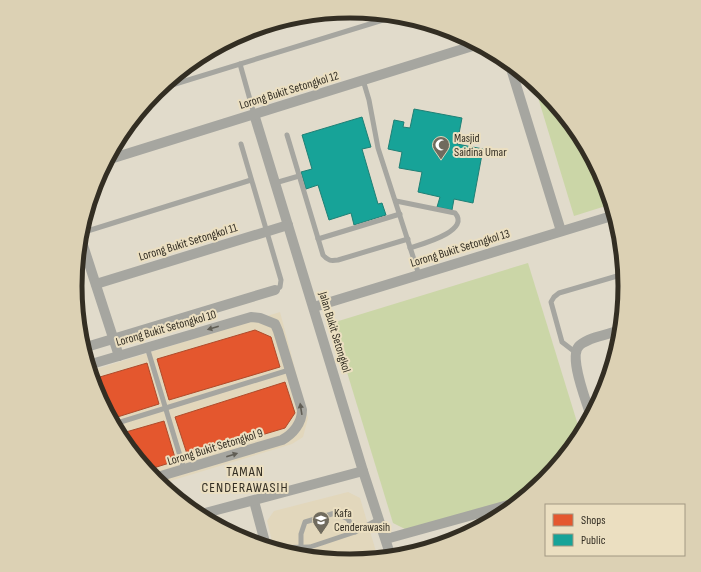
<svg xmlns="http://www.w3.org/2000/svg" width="701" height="572" font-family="'Sofia Sans Condensed',sans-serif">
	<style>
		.built { fill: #e2d7bc }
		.green { fill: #cbd6a7 }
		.shops { fill: #e4572e; stroke: #af4b2b }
		.public { fill: #17a398; stroke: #1f8075 }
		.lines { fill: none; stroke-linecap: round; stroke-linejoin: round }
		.lane { stroke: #a6a6a0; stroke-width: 5 }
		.street { stroke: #a6a6a0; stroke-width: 10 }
		.oneway { fill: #615e55 }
		.labels { text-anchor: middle; stroke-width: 4; stroke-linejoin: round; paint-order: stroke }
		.street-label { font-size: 12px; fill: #332e23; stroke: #ebdfc1 }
		.poi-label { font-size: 12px; fill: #332e23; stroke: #ebdfc1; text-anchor: start }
		.quarter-label { font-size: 14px; letter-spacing: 1px; fill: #332e23; stroke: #ebdfc1 }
		.rim { fill: none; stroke: #332e23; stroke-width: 5 }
	</style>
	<rect width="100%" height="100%" fill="#e1dbcb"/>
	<g class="built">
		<polygon points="280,312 308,418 303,437 292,444 160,484 122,439 96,391 90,371"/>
		<polygon points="348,492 360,498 378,558 350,561 297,556 274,549 267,521 274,511"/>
	</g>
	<g class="green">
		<path d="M533 81C562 106 589 145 604 181 608 188 609 197 612 204L574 216Z"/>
		<polygon points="528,263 581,435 545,481 526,496 407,530 393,523 332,323"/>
	</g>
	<g class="shops">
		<polygon points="255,330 271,337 280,367 169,400 157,359"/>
		<polygon points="147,363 159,404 111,419 96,391 93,379"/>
		<polygon points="285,382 295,413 285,428 188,457 175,417"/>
		<polygon points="164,421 176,461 147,470 119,434"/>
	</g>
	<g class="public">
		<polygon points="414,109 462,118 457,144 483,149 473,203 454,199 452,210 437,207 440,197 418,192 422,172 399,168 402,152 388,149 394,120 404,122 403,127 410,128"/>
		<polygon points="362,117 371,147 362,149 378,204 382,203 386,215 354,225 351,213 329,220 318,185 306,189 301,172 312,169 302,135"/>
	</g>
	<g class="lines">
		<g class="lane">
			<polyline points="240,64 254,114"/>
			<polyline points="363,80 369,100 378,148 419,275"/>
			<polyline points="159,89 396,16"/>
			<path d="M287 135 323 255C328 261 331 261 338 260L408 239"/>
			<polyline points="241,144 281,280 280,287 275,290"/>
			<polyline points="115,147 118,157"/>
			<polyline points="275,183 299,176"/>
			<path d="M396 201 455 213C471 231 422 244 410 248"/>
			<polyline points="81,233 251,180"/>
			<polyline points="318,239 400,214"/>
			<polyline points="147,347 184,469"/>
			<polyline points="575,352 562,342 551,302 554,297 559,293 624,274"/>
			<polyline points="114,424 289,370"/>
			<polyline points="301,547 301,534 305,522 335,513 348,519 355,532"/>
			<polyline points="270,548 310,547 355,532 379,519"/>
		</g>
		<g class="street">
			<polyline points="509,62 561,231"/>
			<polyline points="254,114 363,471 391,557"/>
			<polyline points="107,160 479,44"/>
			<polyline points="80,236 119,356"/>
			<polyline points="96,284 288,225"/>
			<polyline points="314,307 615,215"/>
			<polyline points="83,348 275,290"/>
			<path d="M88 365 251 317 260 318 275 324 278 331 302 410C302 423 293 434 282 440L154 478"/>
			<path d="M591 417C587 402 567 355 580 345 589 337 610 334 621 330"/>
			<polyline points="254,501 266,546"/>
			<polyline points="198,515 363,471"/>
			<polyline points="386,539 519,502"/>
		</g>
	</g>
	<defs><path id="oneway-solid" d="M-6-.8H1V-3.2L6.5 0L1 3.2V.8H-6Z"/></defs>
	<g class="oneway">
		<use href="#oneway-solid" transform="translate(213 328) rotate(164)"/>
		<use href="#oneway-solid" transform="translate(301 409) rotate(-99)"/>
		<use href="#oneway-solid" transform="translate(232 455) rotate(-17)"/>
	</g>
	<defs>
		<symbol id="mosque-pin" viewBox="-11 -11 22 30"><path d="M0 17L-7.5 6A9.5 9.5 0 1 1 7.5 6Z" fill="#706b5e" stroke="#ebdfc1"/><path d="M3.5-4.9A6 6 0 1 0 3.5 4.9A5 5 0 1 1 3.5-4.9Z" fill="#fff"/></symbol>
		<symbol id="school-pin" viewBox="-11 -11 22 30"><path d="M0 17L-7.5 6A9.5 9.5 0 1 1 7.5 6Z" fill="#706b5e" stroke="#ebdfc1"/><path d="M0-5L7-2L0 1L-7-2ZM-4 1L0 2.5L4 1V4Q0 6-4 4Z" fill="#fff"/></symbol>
	</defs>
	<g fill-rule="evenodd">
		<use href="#mosque-pin" x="431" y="135" width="20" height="27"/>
		<use href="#school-pin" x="311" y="510" width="20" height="27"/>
	</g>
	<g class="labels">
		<g class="street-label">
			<text transform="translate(289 90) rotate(-17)" y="4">Lorong Bukit Setongkol 12</text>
			<text transform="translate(188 242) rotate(-17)" y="4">Lorong Bukit Setongkol 11</text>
			<text transform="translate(460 248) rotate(-17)" y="4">Lorong Bukit Setongkol 13</text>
			<text transform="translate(166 328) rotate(-16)" y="4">Lorong Bukit Setongkol 10</text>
			<text transform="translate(335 332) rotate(73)" y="4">Jalan Bukit Setongkol</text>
			<text transform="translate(215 447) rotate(-17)" y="4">Lorong Bukit Setongkol 9</text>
		</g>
		<g class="poi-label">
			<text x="454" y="142">Masjid<tspan x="454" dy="14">Saidina Umar</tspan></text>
			<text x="334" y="517">Kafa<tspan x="334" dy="14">Cenderawasih</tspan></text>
		</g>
		<g class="quarter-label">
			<text x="245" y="476">TAMAN<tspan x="245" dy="16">CENDERAWASIH</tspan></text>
		</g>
	</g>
	<path d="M0 0H701V572H0ZM82 286a268 268 0 1 1 536 0a268 268 0 1 1-536 0Z" fill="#dcd1b4" fill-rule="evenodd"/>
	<path class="rim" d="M82 286a268 268 0 1 1 536 0a268 268 0 1 1-536 0Z"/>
	<rect x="545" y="504" width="140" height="52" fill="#ebdfc1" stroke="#a19882"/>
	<rect x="553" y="514" width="20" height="12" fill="#e4572e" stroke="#a19882"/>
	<text x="581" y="524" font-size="12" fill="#332e23">Shops</text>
	<rect x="553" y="534" width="20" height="12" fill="#17a398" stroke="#a19882"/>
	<text x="581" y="544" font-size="12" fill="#332e23">Public</text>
</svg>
